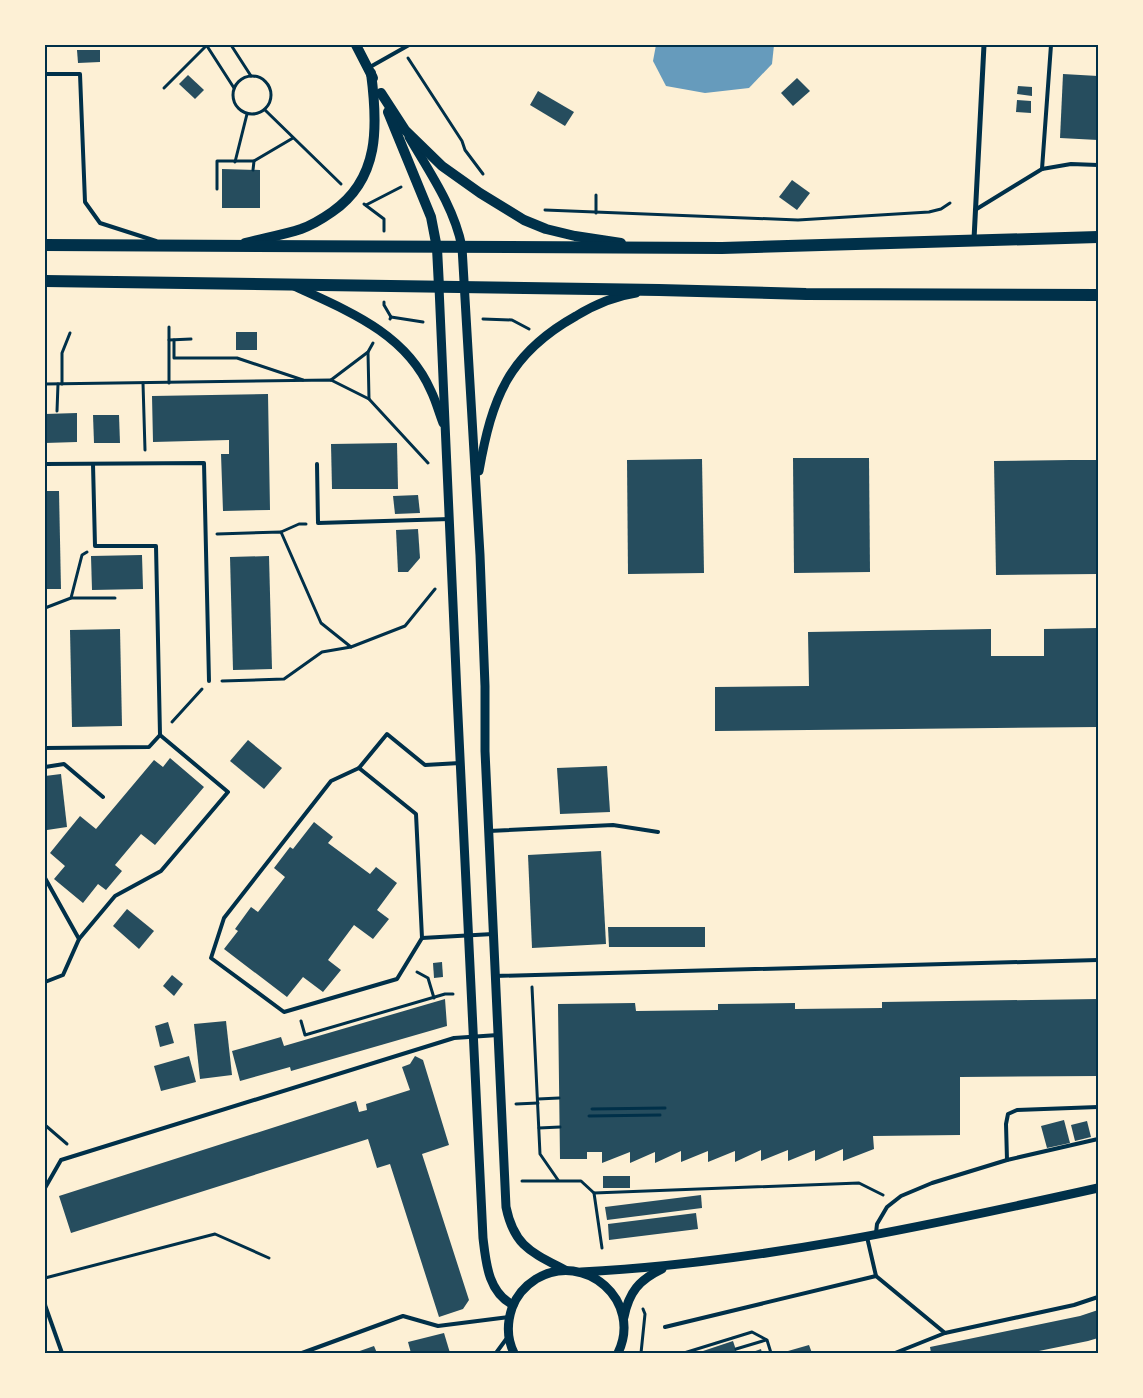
<svg xmlns="http://www.w3.org/2000/svg" width="1143" height="1398" font-family="'Work Sans',sans-serif">
	<style>
		.water { fill: #669bbc }
		.building { fill: #264d5e }
		.lines { fill: none; stroke-linecap: round; stroke-linejoin: round }
		.path { stroke: #003049; stroke-width: 3 }
		.service { stroke: #003049; stroke-width: 4 }
		.minor { stroke: #003049; stroke-width: 5 }
		.tertiary { stroke: #003049; stroke-width: 9 }
		.secondary { stroke: #003049; stroke-width: 10 }
		.primary { stroke: #003049; stroke-width: 12 }
		.neatline { fill: none; stroke: #003049; stroke-width: 2 }
	</style>
	<rect width="100%" height="100%" fill="#fdf0d5"/>
	<polygon class="water" points="656,45 774,45 772,64 749,88 705,93 666,86 653,61"/>
	<g class="building">
		<polygon points="77,50 100,50 100,62 78,63"/>
		<polygon points="1063,74 1098,76 1098,140 1060,138"/>
		<polygon points="188,75 204,90 195,99 179,84"/>
		<polygon points="797,78 810,91 793,106 781,93"/>
		<polygon points="1018,86 1032,87 1032,96 1017,94"/>
		<polygon points="538,91 574,112 565,126 530,105"/>
		<polygon points="1017,100 1031,101 1031,113 1016,112"/>
		<polygon points="222,169 260,170 260,208 222,208"/>
		<polygon points="792,180 810,193 797,210 779,197"/>
		<rect x="236" y="332" width="21" height="18"/>
		<polygon points="268,394 270,510 223,511 221,454 229,454 229,440 153,442 152,396"/>
		<polygon points="77,413 77,442 45,443 45,414"/>
		<polygon points="93,415 119,415 120,443 94,443"/>
		<polygon points="397,443 398,489 332,489 331,444"/>
		<polygon points="793,458 869,458 870,572 794,573"/>
		<polygon points="702,459 704,573 628,574 627,460"/>
		<polygon points="1070,460 1098,460 1098,574 996,575 994,461"/>
		<polygon points="45,491 59,491 61,589 45,589"/>
		<polygon points="418,495 420,513 395,514 393,496"/>
		<polygon points="418,529 420,558 408,572 398,572 396,530"/>
		<polygon points="142,555 143,589 92,590 91,556"/>
		<polygon points="269,556 272,669 233,670 230,557"/>
		<polygon points="1098,628 1098,727 715,731 715,687 809,686 808,632 991,629 991,656 1044,656 1044,629"/>
		<polygon points="120,629 122,726 72,727 70,630"/>
		<polygon points="248,740 282,768 264,789 230,761"/>
		<polygon points="170,758 204,787 155,845 141,834 115,865 122,871 106,890 98,884 83,903 54,879 65,866 50,853 80,816 96,829 154,760 163,767"/>
		<polygon points="607,766 610,812 560,814 557,768"/>
		<polygon points="61,774 67,827 47,830 45,813 45,776"/>
		<polygon points="314,822 333,837 328,843 370,874 376,867 397,883 377,910 389,919 373,939 354,925 328,960 341,970 323,992 303,977 287,997 224,949 238,931 235,929 251,907 258,912 285,877 274,868 290,847 293,849"/>
		<polygon points="601,851 606,944 532,948 528,855"/>
		<polygon points="127,909 154,931 139,949 113,926"/>
		<polygon points="608,927 705,927 705,947 609,947"/>
		<polygon points="442,962 443,977 434,978 433,963"/>
		<polygon points="172,975 183,984 174,996 163,986"/>
		<polygon points="445,999 447,1026 291,1071 290,1067 240,1081 232,1051 281,1037 284,1046"/>
		<polygon points="1098,999 1098,1076 960,1077 960,1135 873,1136 874,1149 843,1161 843,1149 815,1161 815,1150 788,1161 788,1150 761,1161 761,1150 735,1162 735,1151 708,1162 708,1151 681,1162 681,1151 655,1163 655,1152 630,1163 630,1152 602,1163 602,1152 587,1152 587,1159 560,1159 558,1004 635,1003 636,1011 718,1010 718,1004 795,1003 795,1009 882,1008 882,1002"/>
		<polygon points="226,1021 232,1075 200,1079 194,1024"/>
		<polygon points="168,1022 174,1043 160,1047 155,1026"/>
		<polygon points="189,1056 196,1082 161,1091 154,1066"/>
		<polygon points="415,1056 423,1060 449,1145 422,1154 469,1300 463,1309 439,1317 390,1164 377,1168 368,1139 71,1233 59,1196 356,1101 359,1112 367,1110 366,1104 410,1090 402,1067 410,1064"/>
		<polygon points="1064,1120 1070,1143 1047,1148 1041,1126"/>
		<polygon points="1087,1121 1091,1137 1075,1141 1071,1125"/>
		<rect x="603" y="1176" width="27" height="12"/>
		<polygon points="701,1195 702,1208 607,1220 605,1207"/>
		<polygon points="696,1213 698,1229 609,1240 608,1224"/>
		<polygon points="1098,1310 1098,1338 1088,1341 1029,1353 931,1353 930,1347 1080,1316"/>
		<polygon points="444,1333 450,1353 411,1353 408,1342"/>
		<polygon points="733,1341 737,1353 697,1353"/>
		<polygon points="809,1345 812,1353 789,1353 788,1351"/>
		<polygon points="374,1346 377,1353 354,1353"/>
		<polygon points="761,1349 762,1353 750,1353"/>
	</g>
	<g class="lines">
		<g class="path">
			<polyline points="231,45 251,76"/>
			<polyline points="207,46 234,88"/>
			<polyline points="408,58 462,141 465,150 483,174"/>
			<circle cx="252" cy="95" r="19"/>
			<polyline points="164,88 207,45"/>
			<polyline points="265,110 341,184"/>
			<polyline points="235,162 247,114"/>
			<polyline points="253,170 254,161"/>
			<polyline points="217,189 217,161 254,161 293,138"/>
			<polyline points="596,195 596,213"/>
			<polyline points="364,204 384,219 384,231"/>
			<polyline points="366,205 401,187"/>
			<polyline points="545,210 798,220 929,212 941,209 950,203"/>
			<polyline points="384,302 384,305 391,317 390,319"/>
			<polyline points="391,317 423,322"/>
			<polyline points="483,319 512,320 529,329"/>
			<polyline points="169,327 169,383"/>
			<polyline points="169,340 191,339"/>
			<polyline points="174,340 174,358 237,358 303,380"/>
			<polyline points="368,352 369,399"/>
			<polyline points="331,380 368,352 373,343"/>
			<polyline points="143,383 145,450"/>
			<polyline points="45,384 331,380 369,399 428,463"/>
			<polyline points="62,384 62,353 70,333"/>
			<polyline points="57,411 58,384"/>
			<polyline points="281,532 299,524 306,524"/>
			<polyline points="217,534 281,532 321,623 351,647"/>
			<polyline points="71,598 82,555 87,552"/>
			<polyline points="45,608 71,598 115,598"/>
			<polyline points="222,681 284,679 322,652 351,647 405,626 435,589"/>
			<polyline points="172,722 202,689"/>
			<polyline points="417,972 428,978 434,998"/>
			<polyline points="532,987 540,1154 558,1180"/>
			<polyline points="301,1021 305,1035 445,994 453,994"/>
			<polyline points="538,1099 559,1098"/>
			<polyline points="516,1104 538,1103"/>
			<polyline points="592,1109 665,1108"/>
			<polyline points="589,1116 660,1115"/>
			<polyline points="45,1125 67,1144"/>
			<polyline points="539,1128 560,1127"/>
			<polyline points="522,1181 581,1181 594,1193 859,1183 883,1195"/>
			<polyline points="594,1193 602,1248"/>
			<polyline points="45,1278 215,1234 269,1258"/>
			<polyline points="736,1349 766,1340"/>
			<polyline points="641,1353 645,1314 643,1309"/>
			<polyline points="684,1353 752,1332 767,1340 771,1353"/>
		</g>
		<g class="service">
			<polyline points="370,67 409,45"/>
			<polyline points="45,74 80,74 85,202 100,223 156,241"/>
			<polyline points="1042,169 1051,45"/>
			<polyline points="975,210 1042,169 1071,164 1098,165"/>
			<polyline points="45,464 204,463 209,681"/>
			<polyline points="317,464 318,523 450,519"/>
			<polyline points="45,748 149,747 160,735 156,546 95,546 93,464"/>
			<polyline points="45,767 64,764 103,797"/>
			<polyline points="359,768 331,781 224,918 211,958 284,1012 397,979 422,938 493,934"/>
			<polyline points="489,831 613,825 658,832"/>
			<polyline points="45,878 79,939 63,975 45,982"/>
			<polyline points="422,938 416,814 359,768 387,734 425,765 460,763"/>
			<polyline points="79,939 115,896 161,871 228,792 160,735"/>
			<polyline points="495,976 1098,960"/>
			<polyline points="1007,1160 1006,1124 1008,1114 1017,1110 1098,1107"/>
			<polyline points="45,1188 61,1160 454,1038 498,1035"/>
			<polyline points="876,1233 877,1224 887,1207 901,1196 932,1183 1007,1160 1098,1139"/>
			<polyline points="876,1276 945,1333"/>
			<polyline points="45,1305 62,1353"/>
			<polyline points="665,1327 876,1276 867,1237"/>
			<polyline points="302,1353 403,1316 438,1326 509,1317"/>
			<polyline points="496,1353 507,1338"/>
			<polyline points="895,1353 945,1333 1074,1305 1098,1297"/>
		</g>
		<polyline class="minor" points="974,239 984,45"/>
		<g class="tertiary">
			<path d="M409 137C430 173 454 207 462 247L480 555 485 686V751L506 1207C514 1246 531 1252 565 1270"/>
			<path d="M294 286C348 311 406 333 431 391 436 401 439 413 443 423"/>
			<path d="M439 287 457 695 483 1238C486 1263 488 1292 513 1305"/>
			<path d="M479 471C492 398 508 354 576 316 594 305 615 296 636 293"/>
			<path d="M581 1272C756 1263 927 1226 1098 1188"/>
			<path d="M624 1317C629 1292 639 1280 662 1269"/>
			<path d="M514 1353C507 1339 507 1323 512 1308 516 1297 525 1286 536 1279 585 1250 643 1301 618 1353"/>
		</g>
		<g class="secondary">
			<polyline points="356,45 373,78"/>
			<polyline points="381,93 405,130 442,166 480,193 524,220 546,229 575,236 621,243"/>
			<polyline points="388,112 431,217 437,248 439,287"/>
			<path d="M245 243C264 238 283 235 301 229 312 225 322 219 332 212 380 179 378 126 371 73"/>
		</g>
		<g class="primary">
			<polyline points="45,245 722,248 1098,237"/>
			<polyline points="45,281 659,290 806,294 1098,295"/>
		</g>
	</g>
	<rect width="1143" height="1398" fill="none" stroke="#fdf0d5" stroke-width="92"/>
	<rect x="46" y="46" width="1051" height="1306" class="neatline"/>
</svg>
